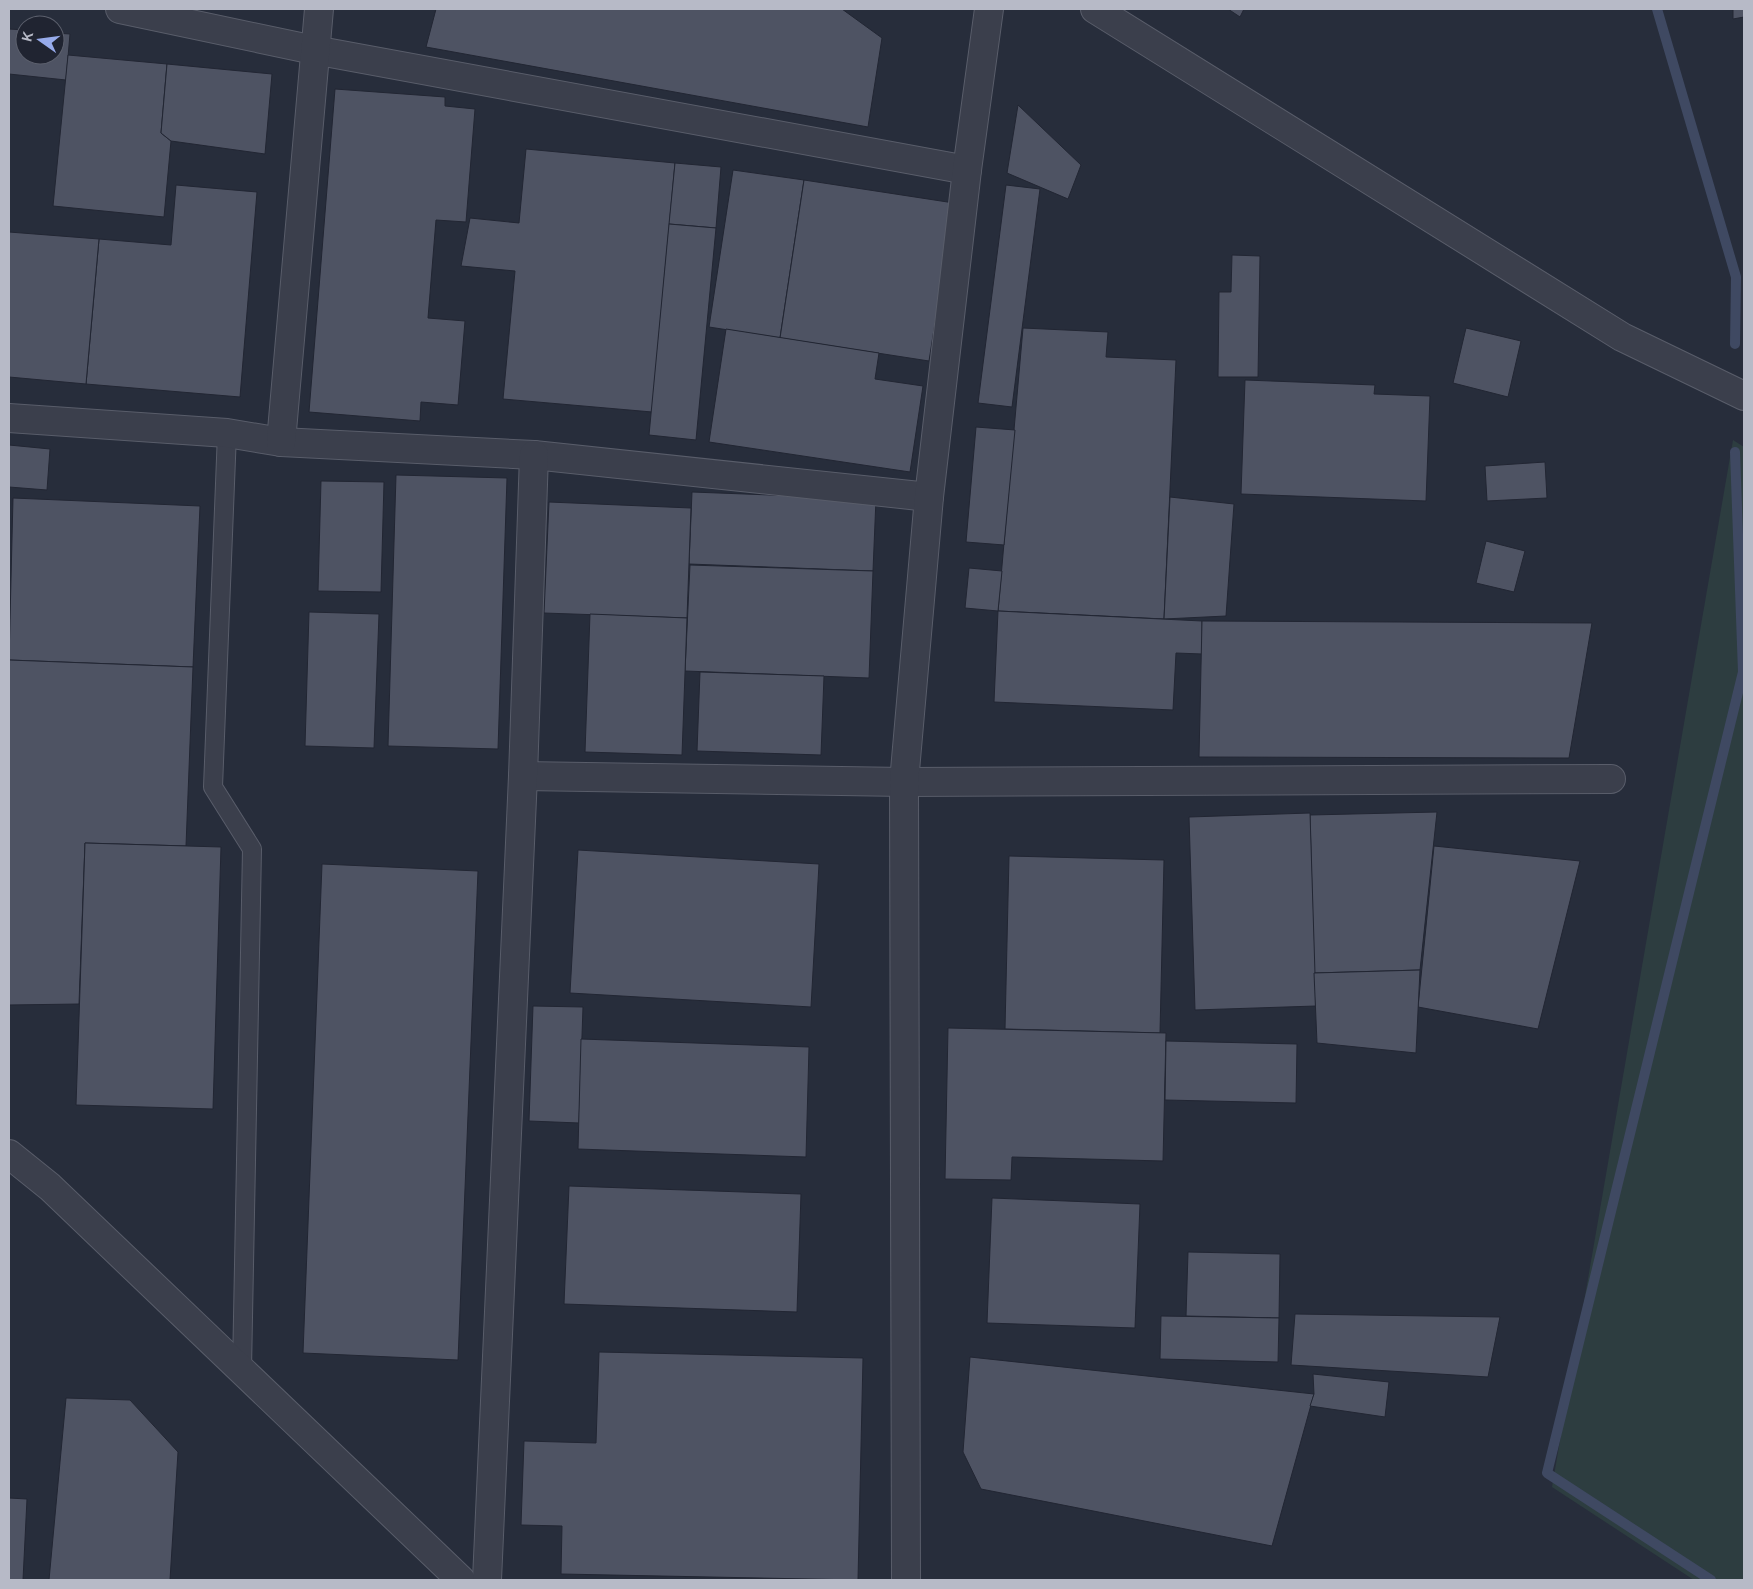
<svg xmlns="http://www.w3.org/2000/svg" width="1753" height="1589" font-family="Raleway,sans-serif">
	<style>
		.green { fill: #2d3d40 }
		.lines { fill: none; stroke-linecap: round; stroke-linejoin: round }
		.stream { stroke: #3f4962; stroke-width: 10 }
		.building { fill: #4e5363; stroke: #222633 }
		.service-casing { stroke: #595d6a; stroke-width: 20 }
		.minor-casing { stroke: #595d6a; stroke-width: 30 }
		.service { stroke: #3b3f4c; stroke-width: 18 }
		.minor { stroke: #3b3f4c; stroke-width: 28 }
	</style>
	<rect width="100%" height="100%" fill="#272d3b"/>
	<polygon class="green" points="1733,440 1744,447 1744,1580 1694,1580 1552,1487"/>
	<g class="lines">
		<g class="stream">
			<polyline points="1657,9 1736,277 1735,344"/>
			<polyline points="1711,1580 1547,1473 1743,672 1735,452"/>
		</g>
	</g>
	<g class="building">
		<polygon points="436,9 842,9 882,38 868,127 426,47"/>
		<polygon points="1228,9 1244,9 1240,17"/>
		<polygon points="1733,9 1744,9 1744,17 1733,19"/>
		<polygon points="9,29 25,30 25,55 55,55 55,33 70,34 66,80 9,74"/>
		<polygon points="68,55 167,64 161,133 171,141 164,217 53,206"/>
		<polygon points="167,64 272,74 265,154 171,141 161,133"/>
		<polygon points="335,89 445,97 445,106 475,109 466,222 436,220 428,318 465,321 458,405 421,402 420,421 309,412"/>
		<polygon points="1018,105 1081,165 1068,199 1007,173"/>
		<polygon points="526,149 675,163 652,412 503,399 515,271 461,266 470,218 519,223"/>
		<polygon points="675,163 721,167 716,228 669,224"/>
		<polygon points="733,170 804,180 780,338 709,327"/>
		<polygon points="804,180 954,203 929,361 780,338"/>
		<polygon points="176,185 257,192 240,397 86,384 99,239 171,245"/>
		<polygon points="1006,185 1040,189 1012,407 978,403"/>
		<polygon points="669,224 716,228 696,440 649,435"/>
		<polygon points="9,232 99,239 86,384 9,377"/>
		<polygon points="1232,255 1260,256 1258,377 1218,377 1219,292 1231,292"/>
		<polygon points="1023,328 1108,332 1106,357 1176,360 1164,619 998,611"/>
		<polygon points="1466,328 1521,341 1508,397 1453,383"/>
		<polygon points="726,329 879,353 875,379 923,386 910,472 709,442"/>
		<polygon points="1245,380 1375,385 1374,394 1430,396 1426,501 1241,494"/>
		<polygon points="976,427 1015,430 1004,545 966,542"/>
		<polygon points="9,445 50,449 47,490 9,487"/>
		<polygon points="1545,462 1547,498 1487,501 1485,466"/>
		<polygon points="396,475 507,478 498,749 388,746"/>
		<polygon points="321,481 384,482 381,592 318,591"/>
		<polygon points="692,492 876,499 873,571 689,564"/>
		<polygon points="1170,497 1234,504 1226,616 1164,619"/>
		<polygon points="13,498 200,506 193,667 9,660"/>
		<polygon points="549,502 691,508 687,618 544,613"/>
		<polygon points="1486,541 1525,551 1514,592 1476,583"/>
		<polygon points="690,565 873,571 869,678 685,671"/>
		<polygon points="969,568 1002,571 998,611 965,608"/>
		<polygon points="998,611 1202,621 1202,654 1176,653 1173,710 994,702"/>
		<polygon points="309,612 379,614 374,748 305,746"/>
		<polygon points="590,614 687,618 682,755 585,752"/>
		<polygon points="1202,621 1592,623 1569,758 1199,757"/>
		<polygon points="9,660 193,667 186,846 85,843 79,1004 9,1005"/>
		<polygon points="700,672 824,676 821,755 697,751"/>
		<polygon points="1437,812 1420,970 1314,973 1310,815"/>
		<polygon points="1310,813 1316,1006 1195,1010 1189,817"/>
		<polygon points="85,843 221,847 213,1109 76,1105"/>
		<polygon points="1434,846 1580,861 1538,1029 1418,1007"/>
		<polygon points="578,850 819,864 811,1007 570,993"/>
		<polygon points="1009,856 1164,860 1160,1033 1005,1029"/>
		<polygon points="322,864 478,871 458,1360 303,1353"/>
		<polygon points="1420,970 1416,1053 1317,1043 1314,973"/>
		<polygon points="533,1006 583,1007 579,1123 529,1121"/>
		<polygon points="948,1028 1166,1033 1163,1161 1012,1157 1011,1180 945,1179"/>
		<polygon points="581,1039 809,1047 806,1157 578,1149"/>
		<polygon points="1166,1041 1297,1044 1296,1103 1165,1100"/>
		<polygon points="569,1186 801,1194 797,1312 564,1304"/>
		<polygon points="992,1198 1140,1204 1135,1328 987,1323"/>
		<polygon points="1188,1252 1280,1254 1279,1318 1186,1316"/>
		<polygon points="1295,1314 1500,1317 1488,1377 1291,1365"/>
		<polygon points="1161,1316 1279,1318 1278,1362 1160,1359"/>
		<polygon points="599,1352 863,1358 858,1580 561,1574 562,1526 521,1525 524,1441 596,1443"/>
		<polygon points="970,1357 1314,1394 1272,1546 981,1489 963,1452"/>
		<polygon points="1313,1374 1389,1382 1385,1417 1310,1406 1314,1394"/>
		<polygon points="66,1398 130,1400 178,1452 170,1580 49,1580"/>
		<polygon points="9,1498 27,1499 23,1580 9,1580"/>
	</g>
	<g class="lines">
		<defs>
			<polyline id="service" points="227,433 213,787 252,849 242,1369"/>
			<g id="minor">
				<polyline points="120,9 314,50 967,170"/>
				<polyline points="1095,9 1622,337 1744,396"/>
				<polyline points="9,418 227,433 281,442 534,455 929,497"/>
				<polyline points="281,442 319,9"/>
				<polyline points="523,776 904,782 1611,779"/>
				<polyline points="9,1154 50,1187 461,1580"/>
				<polyline points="487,1580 523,776 534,455"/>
				<polyline points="906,1580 904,782 929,497 967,170 989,9"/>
			</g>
		</defs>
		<use href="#service" class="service-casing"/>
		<use href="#minor" class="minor-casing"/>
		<use href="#service" class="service"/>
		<use href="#minor" class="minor"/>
	</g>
	<rect width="1753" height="1589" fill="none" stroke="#b7bac7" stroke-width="20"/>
	<g transform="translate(40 40) rotate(284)"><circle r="24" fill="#202431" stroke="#5c606d"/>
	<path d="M0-4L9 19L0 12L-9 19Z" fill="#97abeb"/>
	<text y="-8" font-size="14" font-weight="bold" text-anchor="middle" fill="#b7bac7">K</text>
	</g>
</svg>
